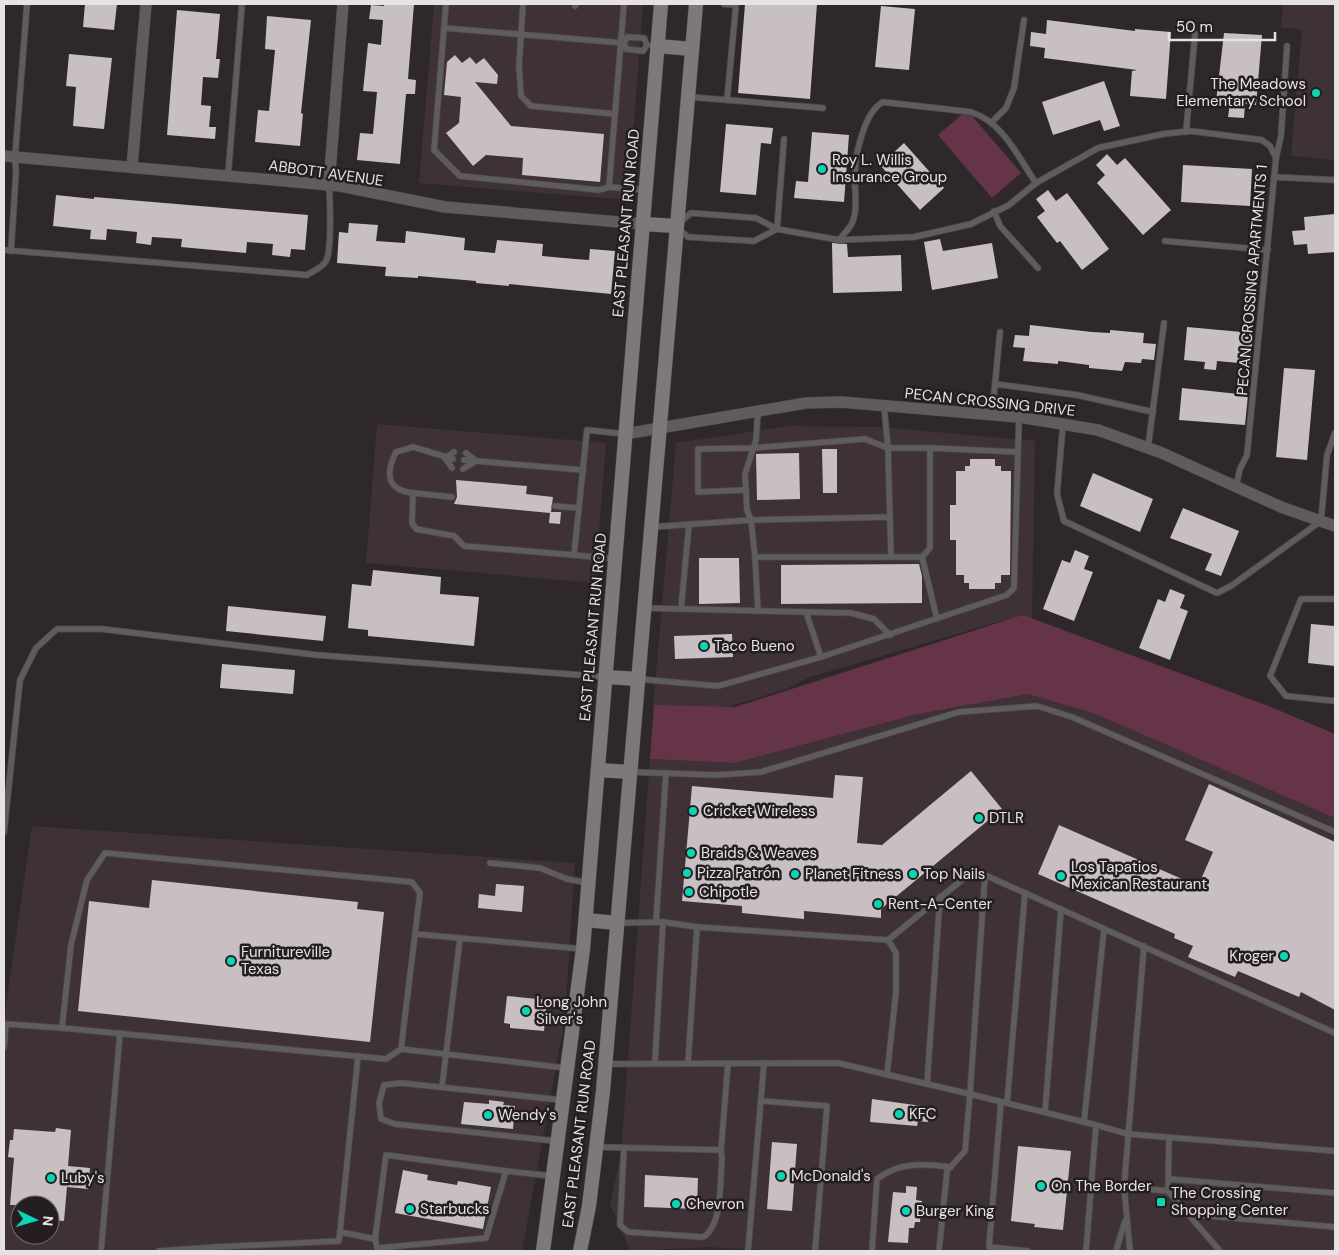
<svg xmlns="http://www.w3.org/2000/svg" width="1339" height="1255" font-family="'DM Sans',sans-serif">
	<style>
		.built { fill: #3e3236; fill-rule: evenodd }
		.green { fill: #663448 }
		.building { fill: #c7bfc2 }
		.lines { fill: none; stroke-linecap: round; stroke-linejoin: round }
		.service-casing { stroke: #4b4648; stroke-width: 7 }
		.minor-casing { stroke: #4b4648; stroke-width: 12 }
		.secondary-casing { stroke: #4b4648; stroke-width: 15 }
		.service { stroke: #5f5c5d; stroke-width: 5.5 }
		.minor { stroke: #5f5c5d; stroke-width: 11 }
		.secondary { stroke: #7d7879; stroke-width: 14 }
		.poi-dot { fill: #0cd5b5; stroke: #241e20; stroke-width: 2 }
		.labels { text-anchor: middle; stroke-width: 5; stroke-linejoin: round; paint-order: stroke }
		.poi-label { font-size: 15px; fill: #e6e2e4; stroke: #241e20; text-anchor: start }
		.street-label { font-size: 15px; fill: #e6e2e4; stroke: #241e20 }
	</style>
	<rect width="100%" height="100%" fill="#2e282a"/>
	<g class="built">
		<polygon points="434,4 643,4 628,200 419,183"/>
		<polygon points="1283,4 1335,4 1335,160 1291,156 1302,30 1281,27"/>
		<polygon points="377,424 606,443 595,583 366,563"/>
		<polygon points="788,426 881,427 1035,441 1032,621 1001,621 810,677 786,689 731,706 692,710 653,709 676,443"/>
		<polygon points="1028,694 1093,713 1335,818 1335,1251 783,1251 706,1247 630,1251 610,1204 621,1154 650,759 735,763 914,715"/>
		<path d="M32 826 575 863 565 1018 522 1251H4V1019ZM20 1205H50V1235H20Z"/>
	</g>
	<g class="green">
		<polygon points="967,110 1021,173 992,198 938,135"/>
		<polygon points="1023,615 1271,707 1335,734 1335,818 1093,713 1028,694 914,715 735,763 650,759 654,705 735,707"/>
	</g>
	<g class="building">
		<polygon points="85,4 117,4 114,30 83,27"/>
		<polygon points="384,4 414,4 408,79 416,80 415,94 406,94 400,164 357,160 360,133 373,134 377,92 363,91 368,43 381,45 383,20 369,19 371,5 384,6"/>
		<polygon points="745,4 817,4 810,99 738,93"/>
		<polygon points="881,6 915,9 909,70 875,67"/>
		<polygon points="177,10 220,14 216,59 220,59 218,78 203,77 201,105 211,106 209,127 216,127 215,139 167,135"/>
		<polygon points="267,16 311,20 301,113 303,114 300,146 255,142 258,110 269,111 275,50 265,49"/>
		<polygon points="1047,20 1135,31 1135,29 1171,32 1166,99 1130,96 1132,71 1137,70 1044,58 1045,48 1030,46 1031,32 1046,34"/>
		<polygon points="1224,33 1262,35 1256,105 1245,104 1244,118 1228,117 1230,103 1216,102"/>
		<polygon points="69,54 112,58 104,129 73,126 76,87 66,86"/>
		<polygon points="455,55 462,63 470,57 476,64 484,58 498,75 497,84 475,82 511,126 604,134 600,182 522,175 523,158 486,155 473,166 446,133 459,123 461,97 444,95 447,62"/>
		<polygon points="1104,81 1120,126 1104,131 1100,120 1053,135 1042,102"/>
		<polygon points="726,124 773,128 771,144 761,143 756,195 720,192"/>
		<polygon points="812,132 849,135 844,202 794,198 796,181 808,182"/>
		<polygon points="904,143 944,188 920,210 880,165"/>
		<polygon points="1107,154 1117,165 1125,158 1171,210 1143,235 1097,183 1105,175 1096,165"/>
		<polygon points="1183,165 1252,169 1250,206 1181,202"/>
		<polygon points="1048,190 1056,201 1067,193 1109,249 1082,270 1060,241 1057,243 1037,217 1045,211 1036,199"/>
		<polygon points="56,195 94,199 94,197 308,215 305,250 291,249 290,257 272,255 273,244 247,242 246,253 181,247 182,239 152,237 151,245 136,243 137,232 107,229 106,240 90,239 91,230 53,226"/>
		<polygon points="1335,214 1335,252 1308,254 1307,244 1294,245 1292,231 1305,230 1304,217"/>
		<polygon points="349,223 378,225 376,241 405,243 406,231 465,238 464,250 495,253 497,240 543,244 542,256 575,259 589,260 590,249 615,251 611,294 509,284 509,286 476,283 476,281 418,276 418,278 385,276 386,267 337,263 339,232 348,233"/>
		<polygon points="940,239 943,251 992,243 998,278 932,290 924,242"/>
		<polygon points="832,243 847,244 848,257 901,255 902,291 833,293"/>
		<polygon points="1030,325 1092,332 1110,333 1110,330 1144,333 1143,343 1156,344 1154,360 1142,359 1141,363 1125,362 1122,371 1089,368 1089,365 1058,361 1058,364 1023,361 1025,348 1013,347 1015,335 1029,336"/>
		<polygon points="1187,327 1253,333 1250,364 1217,361 1216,370 1204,369 1205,362 1184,360"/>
		<polygon points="1284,368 1315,370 1307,460 1276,457"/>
		<polygon points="1182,388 1248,395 1245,425 1179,420"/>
		<polygon points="822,449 837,449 837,493 823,493"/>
		<polygon points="799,453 800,499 757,500 756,454"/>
		<polygon points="970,459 995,459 995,466 1001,466 1001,471 1011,471 1010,575 1001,575 1001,583 995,583 995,589 969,589 969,583 964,583 964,575 956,575 956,540 950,540 950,505 956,505 956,471 965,471 965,466 970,466"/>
		<polygon points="1093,473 1153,499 1140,532 1080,506"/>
		<polygon points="456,480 527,486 526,494 553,497 551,512 561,512 560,524 549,523 550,513 454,504 457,497"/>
		<polygon points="1183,508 1239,531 1221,576 1205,570 1212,554 1170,538"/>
		<polygon points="1075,550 1089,556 1084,569 1093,572 1074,621 1043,609 1062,560 1070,563"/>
		<polygon points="699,558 739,558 740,603 699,604"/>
		<polygon points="919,564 922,576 922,603 781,604 781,565"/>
		<polygon points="373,570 441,577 440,594 479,597 474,646 368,636 368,630 348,628 352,584 371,586"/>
		<polygon points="1170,589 1185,595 1180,608 1188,611 1170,660 1139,648 1158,599 1165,602"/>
		<polygon points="228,606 326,616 323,641 226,631"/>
		<polygon points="1311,624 1335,626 1335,666 1308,663"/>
		<polygon points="732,634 733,657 675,659 674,636"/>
		<polygon points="222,664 295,670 293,694 220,688"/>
		<polygon points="971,771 1002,809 881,909 881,918 804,911 804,919 742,913 742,906 682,901 692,786 833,798 835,775 863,777 857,843 882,845"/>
		<polygon points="1209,784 1335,842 1335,1010 1301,992 1299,997 1238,971 1235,977 1188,957 1193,946 1174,938 1175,934 1038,874 1059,825 1198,886 1213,852 1185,840"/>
		<polygon points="152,880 358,902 357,909 384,912 370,1042 78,1011 89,901 149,908"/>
		<polygon points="496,884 524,886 522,912 478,908 479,894 495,896"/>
		<polygon points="507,996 547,1000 544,1031 510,1028 510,1024 504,1023"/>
		<polygon points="872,1099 929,1107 928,1122 918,1121 917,1126 870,1122"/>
		<polygon points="489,1100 504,1102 503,1105 515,1106 513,1129 461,1124 464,1102 489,1104"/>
		<polygon points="56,1128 71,1130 68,1166 90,1168 88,1189 67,1187 64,1221 50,1220 50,1205 10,1205 14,1158 8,1157 10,1140 13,1140 14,1129 55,1132"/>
		<polygon points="772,1142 797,1144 792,1211 767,1209"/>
		<polygon points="1018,1146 1071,1151 1063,1230 1034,1227 1035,1224 1011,1221"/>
		<polygon points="403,1170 428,1175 427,1180 457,1185 458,1181 491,1187 483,1229 395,1213"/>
		<polygon points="645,1175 698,1178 697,1209 644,1207"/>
		<polygon points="906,1186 917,1187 916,1200 922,1201 920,1222 915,1222 914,1228 909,1228 908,1243 888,1242 893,1192 906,1193"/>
	</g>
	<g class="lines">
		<defs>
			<g id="service">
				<polyline points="446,4 434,150 460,176 599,190 609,187"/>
				<polyline points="523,4 519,66 521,96 531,106 615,114"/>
				<polyline points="624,4 609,187 645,190"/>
				<polyline points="575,6 576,4"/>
				<polyline points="444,28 623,43"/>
				<polyline points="624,43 627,37 644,38 647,45"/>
				<polyline points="624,43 626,49 643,51 647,45"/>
				<polyline points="689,97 727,100 736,5 724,4"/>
				<polyline points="727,100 823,108"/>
				<polyline points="992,122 1006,108 1014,88 1024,20"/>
				<polyline points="1186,132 1195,34"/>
				<polyline points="1276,158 1281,136 1287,46"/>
				<polyline points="228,176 242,4"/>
				<polyline points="1274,177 1335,180"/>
				<polyline points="994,211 1000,226 1038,268"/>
				<polyline points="680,222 691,213 756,218 777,229 839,240 914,237 971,224 1009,205 1036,183 1098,148 1163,134 1191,131 1262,140 1270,146 1276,158 1247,455 1240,469 1236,486"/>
				<polyline points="679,229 688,237 754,241 777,229"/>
				<polyline points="777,229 784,139"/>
				<path d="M839 240C843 235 848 230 851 225 859 211 854 191 855 175 855 155 864 112 883 102L971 112C1003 122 1018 157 1036 183"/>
				<polyline points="1165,241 1268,250"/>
				<path d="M4 250 307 275C313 271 322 268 326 261 332 251 330 199 329 185"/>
				<polyline points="11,251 16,172 15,157 27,4"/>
				<polyline points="995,384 1077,395 1153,412"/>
				<polyline points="992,415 1000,332"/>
				<polyline points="1063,424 1057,494 1064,521 1217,593 1231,586 1321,521 1327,455 1335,433"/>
				<polyline points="930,448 1018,452"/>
				<polyline points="1148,448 1164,323"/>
				<polyline points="466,453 476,461"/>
				<polyline points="445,458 452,468"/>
				<polyline points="445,458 454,452"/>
				<path d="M453 459 413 447 396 452C385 474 387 490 413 493L412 523 416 529 454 536 464 546 574 555"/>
				<polyline points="464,460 583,470"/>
				<polyline points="463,469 476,461"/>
				<polyline points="746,490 698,492 698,449 753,448 865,439 888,448 884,406"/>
				<polyline points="413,493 452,497"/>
				<polyline points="555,506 579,508"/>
				<polyline points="890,517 751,520 755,557 922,557 930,548 930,448 888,448 891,556"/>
				<polyline points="653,527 751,520 747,510 745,474 756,440 758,410"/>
				<polyline points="755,557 758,611"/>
				<polyline points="922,557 937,619"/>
				<polyline points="615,559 574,555 587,430 625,434"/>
				<polyline points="1335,599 1301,599 1270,676 1286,696 1335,701"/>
				<polyline points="645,608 806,612 821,657 1007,595 1014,588 1019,417"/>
				<polyline points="681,609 689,524"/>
				<polyline points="806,612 851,613 874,619 890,635"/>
				<polyline points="638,679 718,686 821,657"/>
				<polyline points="630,772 716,775 761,772 959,712 1037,706 1072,717 1335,832"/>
				<polyline points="4,832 20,680 36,648 57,629 102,629 317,655 606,677"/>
				<polyline points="490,863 540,868 567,879 589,883"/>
				<polyline points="985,875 970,1094 1096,1125 1086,1251"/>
				<polyline points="656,922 666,773"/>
				<polyline points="617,923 663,922 697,927 888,940 968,875 985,875 1335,1033"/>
				<polyline points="4,1047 6,1024 62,1028"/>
				<polyline points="401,1049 386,1059 62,1028 71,945 87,880 105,853 412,882 420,893 415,934"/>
				<polyline points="655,1062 663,922"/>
				<polyline points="688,1063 697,927"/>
				<polyline points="606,1064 838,1063 970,1094 965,1151 947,1171 939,1251"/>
				<polyline points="566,1068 401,1049 415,934 583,949"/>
				<polyline points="887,1075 896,992 896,953 888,940"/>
				<polyline points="927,1084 940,897"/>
				<polyline points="442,1087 460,938"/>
				<polyline points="761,1101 827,1106 815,1251"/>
				<polyline points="1001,1102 989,1247 1028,1251"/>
				<polyline points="1007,1103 1025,893"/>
				<polyline points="1045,1112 1061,909"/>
				<polyline points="1084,1122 1104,929"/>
				<polyline points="1096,1125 1128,1134 1335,1151"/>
				<polyline points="556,1141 395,1124 381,1119 379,1103 384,1085 401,1083 561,1100"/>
				<polyline points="596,1147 721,1150 728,1063"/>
				<path d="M624 1148 620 1225 628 1232 703 1237C723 1226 720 1179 722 1158L721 1150"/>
				<polyline points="1169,1179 1335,1193"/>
				<polyline points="1124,1187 1168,1191 1220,1251"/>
				<polyline points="1168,1191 1169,1138"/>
				<polyline points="1186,1214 1335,1227"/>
				<polyline points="340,1232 375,1239 378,1251"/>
				<polyline points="375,1239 386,1155 506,1171"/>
				<polyline points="378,1248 486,1238 506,1171 552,1176"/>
				<polyline points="101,1251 120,1033"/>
				<polyline points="159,1251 217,1247"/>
				<polyline points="217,1251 217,1247 339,1241 358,1056"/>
				<polyline points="748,1251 764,1063"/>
				<path d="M872 1251 877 1179C900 1161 924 1164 951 1167"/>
				<polyline points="1116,1251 1125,1221"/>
				<polyline points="1130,1251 1124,1187 1144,946"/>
			</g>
			<g id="minor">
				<polyline points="4,156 340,186 445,207 643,224"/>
				<polyline points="132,167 146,4"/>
				<polyline points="329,185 343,4"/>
				<polyline points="625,434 806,403 841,402 1019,417 1098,430 1162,453 1281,507 1335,526"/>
			</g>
			<g id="secondary">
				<polyline points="657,46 692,49"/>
				<polyline points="643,224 676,226"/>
				<polyline points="606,677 638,679"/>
				<polyline points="598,770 630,772"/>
				<polyline points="586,920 617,923"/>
				<polyline points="543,1251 583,949 661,4"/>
				<polyline points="580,1251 589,1206 603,1091 696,4"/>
			</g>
		</defs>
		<use href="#service" class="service-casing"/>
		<use href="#minor" class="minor-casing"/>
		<use href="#secondary" class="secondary-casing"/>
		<use href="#service" class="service"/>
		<use href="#minor" class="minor"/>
		<use href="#secondary" class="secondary"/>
	</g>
	<g class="poi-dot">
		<circle cx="1316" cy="93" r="5"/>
		<circle cx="822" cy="169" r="5"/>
		<circle cx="704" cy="646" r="5"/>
		<circle cx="693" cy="811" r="5"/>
		<circle cx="979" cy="818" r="5"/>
		<circle cx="691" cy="853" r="5"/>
		<circle cx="687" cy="873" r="5"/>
		<circle cx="795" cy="874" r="5"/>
		<circle cx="913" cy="874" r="5"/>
		<circle cx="1061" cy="876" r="5"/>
		<circle cx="689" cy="892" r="5"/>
		<circle cx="878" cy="904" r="5"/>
		<circle cx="1284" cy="956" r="5"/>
		<circle cx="231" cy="961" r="5"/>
		<circle cx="526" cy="1011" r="5"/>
		<circle cx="899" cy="1114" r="5"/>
		<circle cx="488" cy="1115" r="5"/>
		<circle cx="781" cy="1176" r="5"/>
		<circle cx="51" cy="1178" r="5"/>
		<circle cx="1041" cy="1186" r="5"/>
		<rect x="1156" y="1197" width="10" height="10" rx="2.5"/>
		<circle cx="676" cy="1204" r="5"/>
		<circle cx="410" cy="1209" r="5"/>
		<circle cx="906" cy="1211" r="5"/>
	</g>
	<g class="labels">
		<g class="poi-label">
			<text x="1306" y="89" text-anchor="end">The Meadows<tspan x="1306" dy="17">Elementary School</tspan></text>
			<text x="832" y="165">Roy L. Willis<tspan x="832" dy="17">Insurance Group</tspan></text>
			<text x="714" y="651">Taco Bueno</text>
			<text x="703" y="816">Cricket Wireless</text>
			<text x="989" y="823">DTLR</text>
			<text x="701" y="858">Braids &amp; Weaves</text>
			<text x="1071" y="872">Los Tapatios<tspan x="1071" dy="17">Mexican Restaurant</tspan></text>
			<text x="697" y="878">Pizza Patrón</text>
			<text x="805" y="879">Planet Fitness</text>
			<text x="923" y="879">Top Nails</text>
			<text x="699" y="897">Chipotle</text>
			<text x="888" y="909">Rent-A-Center</text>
			<text x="241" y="957">Furnitureville<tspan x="241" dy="17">Texas</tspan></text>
			<text x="1274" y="961" text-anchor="end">Kroger</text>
			<text x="536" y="1007">Long John<tspan x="536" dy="17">Silver's</tspan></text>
			<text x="909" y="1119">KFC</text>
			<text x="498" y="1120">Wendy's</text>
			<text x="791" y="1181">McDonald's</text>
			<text x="61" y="1183">Luby's</text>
			<text x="1051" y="1191">On The Border</text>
			<text x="1171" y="1198">The Crossing<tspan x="1171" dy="17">Shopping Center</tspan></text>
			<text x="686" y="1209">Chevron</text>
			<text x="420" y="1214">Starbucks</text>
			<text x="916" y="1216">Burger King</text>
		</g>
		<g class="street-label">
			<text transform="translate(326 173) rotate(8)" y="5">ABBOTT AVENUE</text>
			<text transform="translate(626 223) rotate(-85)" y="5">EAST PLEASANT RUN ROAD</text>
			<text transform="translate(1252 280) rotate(-85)" y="5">PECAN CROSSING APARTMENTS 1</text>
			<text transform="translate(990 402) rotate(6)" y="5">PECAN CROSSING DRIVE</text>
			<text transform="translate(593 627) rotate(-85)" y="5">EAST PLEASANT RUN ROAD</text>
			<text transform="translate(579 1134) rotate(-83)" y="5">EAST PLEASANT RUN ROAD</text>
		</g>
	</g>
	<rect width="1339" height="1255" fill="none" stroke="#e6e2e4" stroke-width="10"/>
	<g transform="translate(35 1220) rotate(95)"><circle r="24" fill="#241e20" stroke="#726c6e"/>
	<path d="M0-4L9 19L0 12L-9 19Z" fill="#0cd5b5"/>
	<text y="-8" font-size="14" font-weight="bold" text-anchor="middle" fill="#e6e2e4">N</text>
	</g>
	<path d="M1169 32v8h106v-8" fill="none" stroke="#e6e2e4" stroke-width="2.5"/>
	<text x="1176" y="32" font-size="15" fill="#e6e2e4" stroke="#241e20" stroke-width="4" paint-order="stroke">50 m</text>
</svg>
